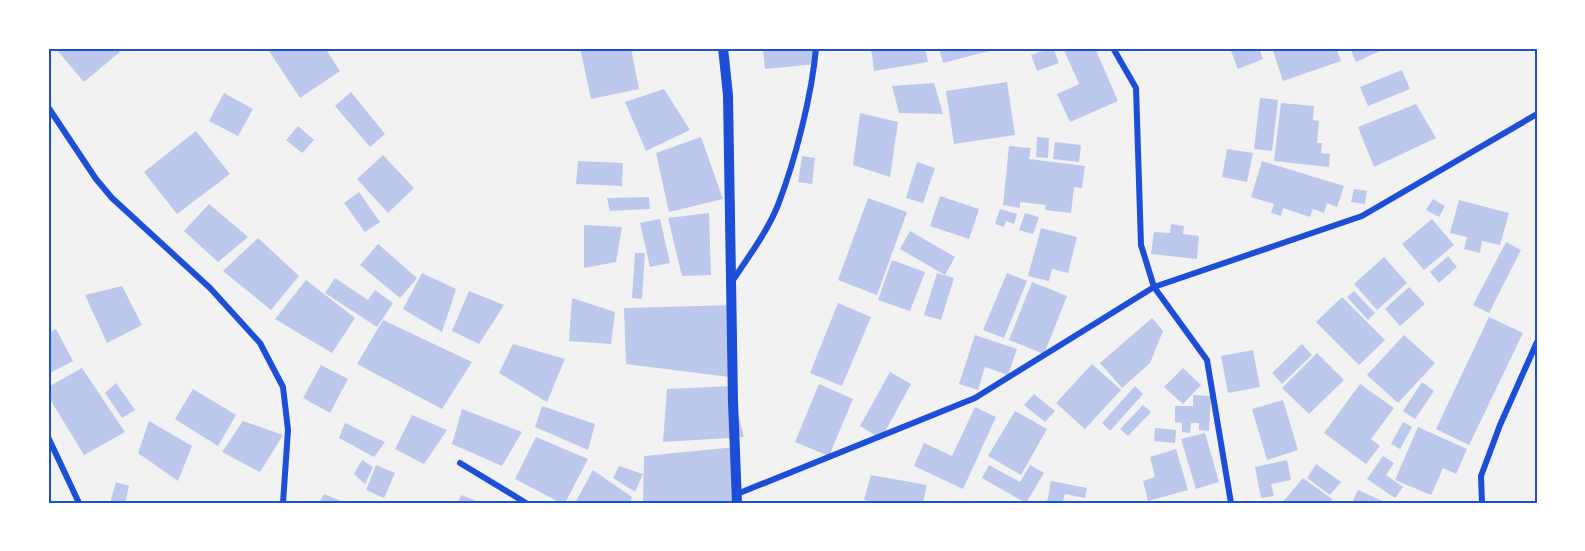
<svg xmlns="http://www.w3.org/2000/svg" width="1585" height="551" font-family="Karla,sans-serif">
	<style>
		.building { fill: #bdc9ec }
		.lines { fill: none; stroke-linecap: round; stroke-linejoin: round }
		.minor { stroke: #1d4ed8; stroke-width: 6 }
		.tertiary { stroke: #1d4ed8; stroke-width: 10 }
		.neatline { fill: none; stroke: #1d4ed8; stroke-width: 2 }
	</style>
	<rect width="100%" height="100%" fill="#f2f2f2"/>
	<g class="building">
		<polygon points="57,48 118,48 121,51 84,82 56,49"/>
		<polygon points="267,48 325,48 340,71 300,98"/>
		<polygon points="580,48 631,48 639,89 591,99"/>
		<polygon points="763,48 815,48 817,64 765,69"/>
		<polygon points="871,48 925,48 928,62 874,71"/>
		<polygon points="939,48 992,48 993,50 943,63"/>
		<polygon points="1051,48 1053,48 1059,63 1037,71 1031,55"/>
		<polygon points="1063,48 1095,48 1118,101 1070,122 1057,94 1079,84"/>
		<polygon points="1238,48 1259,48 1263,59 1238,69 1231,51"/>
		<polygon points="1272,48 1336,48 1341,61 1283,81"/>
		<polygon points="1350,48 1378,48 1380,51 1356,62"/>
		<polygon points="1402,70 1410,89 1368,106 1360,87"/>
		<polygon points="1007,82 1015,135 954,144 946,91"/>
		<polygon points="934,83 943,114 899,113 892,86"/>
		<polygon points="664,89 690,130 646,151 625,102"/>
		<polygon points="351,92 385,134 370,147 335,106"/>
		<polygon points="224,93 253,109 238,136 209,121"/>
		<polygon points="1260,98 1278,100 1272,151 1254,149"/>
		<polygon points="1281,103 1314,106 1313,120 1319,121 1317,143 1322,143 1321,153 1330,154 1329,167 1274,161"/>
		<polygon points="1416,104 1436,138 1374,167 1358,127"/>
		<polygon points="860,113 898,122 890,177 853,165"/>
		<polygon points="298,126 314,140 302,153 286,140"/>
		<polygon points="196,131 230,174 177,214 144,172"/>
		<polygon points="701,137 723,199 669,212 656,153"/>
		<polygon points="1037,137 1049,138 1048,158 1036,157"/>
		<polygon points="1055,142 1081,145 1079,162 1053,159"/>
		<polygon points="1009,146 1031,148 1029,159 1085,166 1082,188 1074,187 1071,213 1045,210 1046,205 1020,202 1020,208 1003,205"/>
		<polygon points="1227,149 1253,153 1247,182 1222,177"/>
		<polygon points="383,155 414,188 388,213 357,179"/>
		<polygon points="802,156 815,158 812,184 798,182"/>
		<polygon points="578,161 623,163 622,186 576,184"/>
		<polygon points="1262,161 1344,186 1337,207 1327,203 1324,213 1313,209 1310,217 1283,208 1281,216 1271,213 1274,204 1251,197"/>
		<polygon points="917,162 935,168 923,203 906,198"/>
		<polygon points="1354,189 1367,191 1365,204 1351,202"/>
		<polygon points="359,192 380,222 365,232 344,203"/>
		<polygon points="940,196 979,209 969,239 930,226"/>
		<polygon points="649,197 650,209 610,211 607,198"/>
		<polygon points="868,198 907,212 877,295 838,280"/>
		<polygon points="1433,199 1445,206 1439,217 1426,210"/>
		<polygon points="1459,200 1509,213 1500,245 1482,241 1480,253 1464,249 1467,237 1450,233"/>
		<polygon points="209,204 248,237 218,262 184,231"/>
		<polygon points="1000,209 1017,214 1014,224 1006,221 1004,227 995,224"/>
		<polygon points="709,213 711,275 682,276 668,218"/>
		<polygon points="1025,213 1039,217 1033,234 1019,230"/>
		<polygon points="660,219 670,263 650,267 640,223"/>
		<polygon points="1432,219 1454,245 1424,270 1402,244"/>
		<polygon points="1171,224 1184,226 1183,234 1199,236 1197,259 1151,254 1154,232 1170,233"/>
		<polygon points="584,225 622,227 616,262 584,268"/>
		<polygon points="1041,228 1077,237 1068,273 1052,269 1049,281 1028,276"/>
		<polygon points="910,231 955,257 945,275 900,249"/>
		<polygon points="258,238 299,276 271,310 223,271"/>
		<polygon points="1506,242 1521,250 1489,313 1473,305"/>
		<polygon points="378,244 417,278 400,298 360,265"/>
		<polygon points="635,253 645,253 642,299 632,298"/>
		<polygon points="1448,256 1457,267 1439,283 1430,272"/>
		<polygon points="1384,257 1407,283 1377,310 1354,284"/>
		<polygon points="892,260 925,272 910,311 878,300"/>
		<polygon points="422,273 456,289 442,332 403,309"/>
		<polygon points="937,273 954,278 941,320 924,315"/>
		<polygon points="1007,273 1027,281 1004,338 983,330"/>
		<polygon points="335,278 368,300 375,290 393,303 377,327 325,293"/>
		<polygon points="306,280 355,318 332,353 275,319"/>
		<polygon points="1032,282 1067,296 1044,354 1009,340"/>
		<polygon points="122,286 142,325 107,343 85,295"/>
		<polygon points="1409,287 1425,304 1400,326 1385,309"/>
		<polygon points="469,291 504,305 479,344 452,331"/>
		<polygon points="1354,291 1375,313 1368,320 1347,297"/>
		<polygon points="1342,297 1385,340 1359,365 1316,322"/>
		<polygon points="572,298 615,312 611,344 569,341"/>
		<polygon points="838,303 871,317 842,386 810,373"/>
		<polygon points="736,305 730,377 626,364 624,308"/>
		<polygon points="1489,317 1523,333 1469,445 1436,429"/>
		<polygon points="1152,318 1163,331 1150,363 1122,388 1100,363"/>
		<polygon points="383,320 472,362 442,409 357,364"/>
		<polygon points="56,329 73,361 48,374 48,333"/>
		<polygon points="975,335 1017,349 1008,375 985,367 978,390 959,384"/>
		<polygon points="1404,335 1435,363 1398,403 1367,375"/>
		<polygon points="513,344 565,359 547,402 499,373"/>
		<polygon points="1302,344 1312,355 1282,384 1272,373"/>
		<polygon points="1253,350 1260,387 1228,393 1221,356"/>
		<polygon points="1317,353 1344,380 1309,414 1282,388"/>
		<polygon points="1092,364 1121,390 1085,429 1056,403"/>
		<polygon points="321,365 348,379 330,413 303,398"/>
		<polygon points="82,368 125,432 84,455 48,396 48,387"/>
		<polygon points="1183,368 1201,385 1183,404 1164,387"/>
		<polygon points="890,372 911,384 881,439 860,426"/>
		<polygon points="1422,382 1434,391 1415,419 1403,411"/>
		<polygon points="116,383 135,410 122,418 105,393"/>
		<polygon points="819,384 853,399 829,456 795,442"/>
		<polygon points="1360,384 1394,408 1371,439 1380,446 1366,464 1324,433"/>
		<polygon points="731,386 744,437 663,442 667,389"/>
		<polygon points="1135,386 1143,394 1110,431 1102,423"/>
		<polygon points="193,389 236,415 218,446 175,419"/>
		<polygon points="1034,394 1055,411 1045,422 1024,405"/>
		<polygon points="1193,395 1211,396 1209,431 1199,430 1199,423 1191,423 1190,433 1182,432 1182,423 1175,422 1175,406 1193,406"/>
		<polygon points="1283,400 1298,450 1267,460 1252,409"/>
		<polygon points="1143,405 1151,412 1128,436 1120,429"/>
		<polygon points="542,406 595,424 588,450 535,427"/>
		<polygon points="975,407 996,417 963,489 914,466 924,443 952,456"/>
		<polygon points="462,409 522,432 502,466 452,444"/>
		<polygon points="1015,411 1047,429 1021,475 988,456"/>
		<polygon points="412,415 447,430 424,464 395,449"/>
		<polygon points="149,421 192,446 178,481 138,453"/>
		<polygon points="243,421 283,435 260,472 222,452"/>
		<polygon points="1403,422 1412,427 1400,449 1391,444"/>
		<polygon points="345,423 385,442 374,457 339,438"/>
		<polygon points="1418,427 1467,449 1456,474 1443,468 1431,495 1395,480"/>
		<polygon points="1155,428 1176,430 1175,443 1154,441"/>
		<polygon points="1205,433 1219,482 1196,489 1181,439"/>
		<polygon points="536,437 588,459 565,503 561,503 515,479"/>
		<polygon points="736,447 734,503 643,503 644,456"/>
		<polygon points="1176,449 1188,490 1148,501 1143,481 1155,477 1150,457"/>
		<polygon points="1383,456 1394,463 1386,475 1403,487 1395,498 1367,479"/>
		<polygon points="362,460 373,467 365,484 354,474"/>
		<polygon points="1287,460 1291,480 1271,484 1274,496 1261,498 1255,467"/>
		<polygon points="1316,464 1341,482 1330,495 1307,478"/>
		<polygon points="376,465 395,473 384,498 366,490"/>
		<polygon points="989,465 1020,482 1030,465 1044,473 1026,503 982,478"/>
		<polygon points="619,466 643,474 635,492 613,478"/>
		<polygon points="593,470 632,497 630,503 575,503"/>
		<polygon points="871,475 927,485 923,503 877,503 864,500"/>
		<polygon points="1303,478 1332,499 1330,503 1282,503"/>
		<polygon points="1051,481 1087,488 1085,498 1065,494 1063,500 1071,503 1047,503"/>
		<polygon points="116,482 129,486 125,503 110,503"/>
		<polygon points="1358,490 1387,503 1352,503"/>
		<polygon points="324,494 346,503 319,503"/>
		<polygon points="461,495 482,503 458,503"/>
	</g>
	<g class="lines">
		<g class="minor">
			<polyline points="1113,48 1136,88 1141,245 1154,287 1207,360 1231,503"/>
			<polyline points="48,107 96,179 112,198 210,288 260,343 283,387 288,430 283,503"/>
			<path d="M733 280C749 256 767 232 778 205 795 161 812 95 816 48"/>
			<polyline points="48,437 79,503"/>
			<polyline points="460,463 526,503"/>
			<polyline points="737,494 975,398 1154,287 1362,216 1537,114"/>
			<polyline points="1482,503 1481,476 1500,425 1537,342"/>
		</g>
		<polyline class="tertiary" points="723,48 728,95 733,402 737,503"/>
	</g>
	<rect width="1585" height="551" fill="none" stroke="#ffffff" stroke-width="99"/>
	<rect x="50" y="50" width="1486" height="452" class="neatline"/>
</svg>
